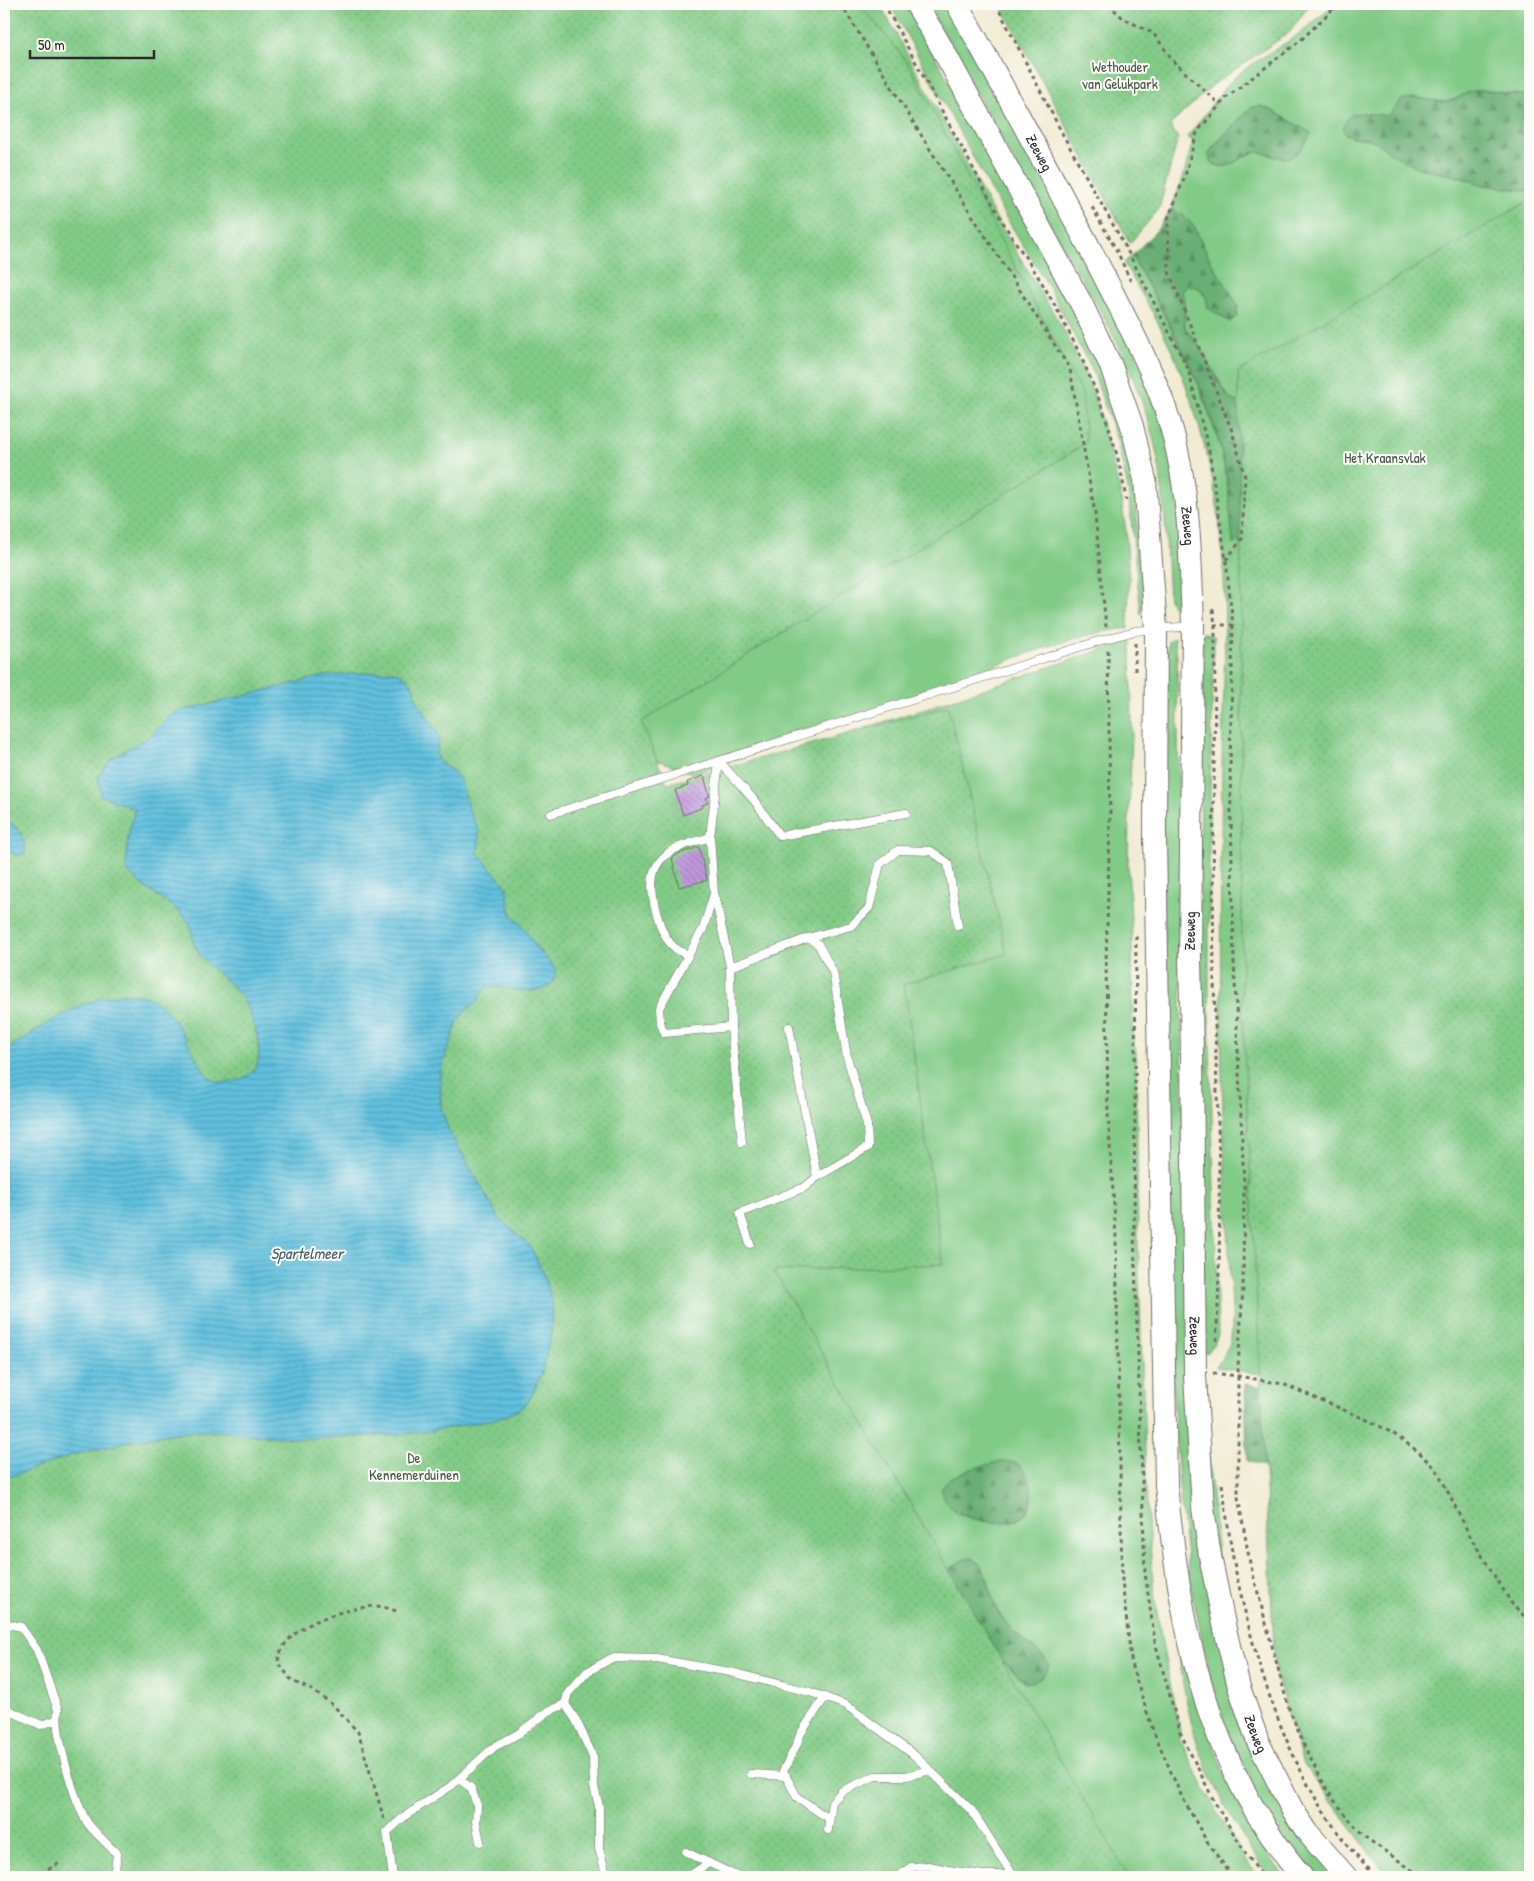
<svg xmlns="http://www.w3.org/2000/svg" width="1534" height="1881" font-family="'Patrick Hand',sans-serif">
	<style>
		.grass { fill: #82cb87; stroke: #567b59; fill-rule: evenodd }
		.forest { fill: url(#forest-firs); stroke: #4a6d50 }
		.park { fill: url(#park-dots); stroke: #567b59 }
		.water { fill: url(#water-rules); stroke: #467684 }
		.building { fill: url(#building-back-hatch) }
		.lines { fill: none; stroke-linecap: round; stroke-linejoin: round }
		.lane-casing { stroke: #706e66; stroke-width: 9 }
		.primary-casing { stroke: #706e66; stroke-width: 24 }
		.path { stroke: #706e66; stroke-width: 3; stroke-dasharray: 4 4; stroke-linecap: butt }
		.lane { stroke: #fff; stroke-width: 8 }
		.primary { stroke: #fff; stroke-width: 22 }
		.labels { text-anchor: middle; stroke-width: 4; stroke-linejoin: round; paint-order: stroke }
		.park-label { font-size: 15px; fill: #455b47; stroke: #fdfcf7 }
		.street-label { font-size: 15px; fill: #2b2b2b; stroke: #fdfcf7 }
		.water-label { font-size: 16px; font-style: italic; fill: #3e5f6a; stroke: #fdfcf7 }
	</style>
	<defs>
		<pattern id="forest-firs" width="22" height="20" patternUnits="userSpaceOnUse" patternTransform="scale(1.25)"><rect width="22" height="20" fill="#69af74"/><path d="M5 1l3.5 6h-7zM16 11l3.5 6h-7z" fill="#578f5f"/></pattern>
		<pattern id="park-dots" width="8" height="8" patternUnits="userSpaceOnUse" patternTransform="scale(1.25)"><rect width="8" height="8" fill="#82cb87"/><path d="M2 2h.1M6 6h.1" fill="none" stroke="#70ae75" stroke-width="1.8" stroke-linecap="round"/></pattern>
		<pattern id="water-rules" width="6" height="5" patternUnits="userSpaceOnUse" patternTransform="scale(1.25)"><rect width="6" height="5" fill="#60c0de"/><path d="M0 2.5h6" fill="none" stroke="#4f9cb4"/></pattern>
		<pattern id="building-back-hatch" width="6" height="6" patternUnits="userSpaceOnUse" patternTransform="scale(1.25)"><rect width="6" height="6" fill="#c198dd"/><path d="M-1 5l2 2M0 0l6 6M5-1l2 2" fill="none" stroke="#9d7cb3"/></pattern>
	</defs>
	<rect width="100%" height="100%" fill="#fdfcf7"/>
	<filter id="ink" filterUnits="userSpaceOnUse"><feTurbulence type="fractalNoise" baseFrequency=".02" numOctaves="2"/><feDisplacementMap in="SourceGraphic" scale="10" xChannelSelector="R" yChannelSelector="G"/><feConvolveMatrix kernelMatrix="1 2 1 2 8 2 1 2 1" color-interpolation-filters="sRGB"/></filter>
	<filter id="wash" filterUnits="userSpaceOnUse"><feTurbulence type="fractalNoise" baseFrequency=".0096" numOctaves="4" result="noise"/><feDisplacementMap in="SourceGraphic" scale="20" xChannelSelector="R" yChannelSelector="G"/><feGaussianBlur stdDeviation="1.12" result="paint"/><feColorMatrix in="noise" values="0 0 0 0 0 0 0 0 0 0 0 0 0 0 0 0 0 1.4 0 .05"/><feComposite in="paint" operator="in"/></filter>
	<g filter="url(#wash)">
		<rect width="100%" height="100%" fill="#f1ebd3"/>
		<g class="grass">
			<path d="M4 4H880L996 218 1063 329 1091 387 1098 408 1120 491 1126 531 1129 580 1128 628C1064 636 1003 663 944 685 861 716 777 746 694 774L663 762 649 759 520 830 796 751 1131 640 1132 734 1129 813 1128 867 1132 935 1133 1041 1136 1051 1138 1247 1147 1509 1154 1593 1163 1649 1180 1732 1179 1737C1202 1786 1227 1832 1257 1877H4ZM985 1465 1018 1520C994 1525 977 1522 955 1512L951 1478ZM972 1558C991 1569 988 1592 997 1610 1007 1630 1027 1643 1044 1657L1025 1683 1007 1664 989 1652Z"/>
			<polygon points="890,4 906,4 1080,316 1131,441 1143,596 1141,615 1128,488 1117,441 1094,374 1048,285 1005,216"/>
			<path d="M927 4H946L1128 332 1173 453 1186 603 1176 609 1172 606 1169 599C1166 551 1166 502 1157 455 1141 378 1099 304 1057 239Z"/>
			<path d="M1334 4H1530V96L1482 90 1469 92 1453 100 1443 102 1416 98 1397 105 1393 112 1388 116 1361 113 1351 137 1371 139 1393 154 1418 168 1456 176 1484 185 1530 191V1614L1286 1378 1216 1367C1223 1357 1229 1349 1231 1337 1234 1316 1231 1295 1230 1274 1229 1239 1226 1203 1225 1167 1219 1033 1220 899 1222 765 1223 669 1232 572 1212 477 1201 428 1186 377 1163 332 1151 309 1137 286 1124 263L1132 256 1163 313 1198 383 1220 446 1229 491 1234 545 1247 407 1229 398 1197 343 1185 328 1184 318 1186 312 1182 292 1188 286 1197 287 1206 297 1210 259 1194 226 1184 216 1171 209 1183 178 1193 141 1187 137C1203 119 1215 97 1232 80 1249 63 1273 52 1293 38 1308 28 1321 16 1334 4ZM1260 106 1271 110 1311 133 1275 157C1268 154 1260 151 1252 153 1237 158 1225 175 1210 161L1209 154 1213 147 1251 107Z"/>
			<polygon points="1203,632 1214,637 1209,832 1209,1011 1218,1335 1214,1344 1207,1353 1203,1351 1196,1155"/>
			<polygon points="1174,638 1177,655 1184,1195 1230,1684 1337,1877 1314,1877 1268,1820 1248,1784 1213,1690 1190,1583 1179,1486 1173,1395 1162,837 1168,641"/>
			<path d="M1171 1582C1188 1649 1201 1719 1228 1783 1241 1816 1264 1849 1285 1877H1268C1240 1833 1205 1776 1192 1725 1180 1679 1176 1628 1171 1582Z"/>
		</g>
		<g class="forest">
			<polygon points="1482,90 1530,96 1530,191 1484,185 1456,176 1418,168 1393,154 1371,139 1351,137 1346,134 1343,129 1346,121 1352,114 1361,113 1388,116 1402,99 1416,98 1443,102 1453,100 1469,92"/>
			<path d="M1260 106 1271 110 1311 133C1307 142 1298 156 1287 158 1275 159 1264 150 1252 153 1237 158 1226 175 1210 161L1209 154 1213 147 1251 107Z"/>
			<path d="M1171 209 1184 216 1194 226 1210 260 1238 305 1237 316 1230 322 1208 308 1206 297 1197 287 1188 286 1182 292 1186 312 1184 318 1185 328 1197 343 1229 398 1247 407 1242 539 1233 545C1230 512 1229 479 1220 447 1203 379 1165 317 1132 256L1157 230Z"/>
			<polygon points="1245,1384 1275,1389 1273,1466 1264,1466 1247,1461"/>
			<path d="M1000 1462C1003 1462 1008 1461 1012 1462 1034 1468 1040 1512 1016 1520 1002 1525 989 1522 975 1519 957 1515 924 1493 953 1477 967 1469 984 1465 1000 1462Z"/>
			<path d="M972 1558C991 1569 988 1592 997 1610 1008 1633 1033 1644 1049 1663 1046 1677 1038 1682 1025 1683L1007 1664 989 1652 943 1574 964 1559Z"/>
		</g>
		<g class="park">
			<polygon points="4,4 860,4 908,63 1082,394 1086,443 641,722 667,784 948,706 1007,954 904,984 943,1264 774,1271 1129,1877 4,1877"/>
			<polygon points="1000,4 1310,4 1290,32 1214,84 1170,125 1178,138 1159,209 1130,243"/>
			<polygon points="1530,200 1530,1877 1395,1877 1382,1869 1303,1764 1275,1671 1242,1004 1241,581 1238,372"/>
		</g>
		<g class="water">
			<path d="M393 671C401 674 409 678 413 686 416 692 414 698 420 704L440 738C427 772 453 761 461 782 465 793 467 808 473 819 475 823 478 825 478 829 480 837 479 845 478 853L506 886 511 914 525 929 534 944 555 969C559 1002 507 988 488 986L482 992 477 1002 465 1011 458 1021 440 1072 441 1107 448 1129 499 1218 529 1245 543 1272 552 1301 551 1333 541 1375 530 1399 519 1410 500 1418 471 1424 424 1432 376 1436 301 1439 211 1431 175 1433 131 1441 73 1455 4 1479V1051C40 1029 111 974 155 1001 174 1014 185 1039 197 1059 202 1068 208 1081 220 1082 232 1083 246 1080 254 1070 267 1054 251 1010 240 995 228 980 208 968 198 952 191 943 194 928 187 920 175 906 158 897 143 886 137 881 131 875 126 870L128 836 135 809 101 796 98 776 112 758 150 736 173 713 324 676Z"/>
			<path d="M4 821C20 826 25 838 25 854L15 856 4 844Z"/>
		</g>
		<g id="blocks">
			<g class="building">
				<polygon points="704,776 709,794 709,797 706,798 708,803 702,805 703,807 696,810 683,815 675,790 688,786 687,782"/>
				<polygon points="699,847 707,880 679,887 672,858 680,853"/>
			</g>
		</g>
	</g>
	<g filter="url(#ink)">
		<use href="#blocks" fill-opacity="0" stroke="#706e66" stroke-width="1"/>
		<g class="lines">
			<defs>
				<g id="lane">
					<polyline points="551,814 1102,640 1135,631 1191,626"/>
					<polyline points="715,896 730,967 731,1027"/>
					<polyline points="808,938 851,926 869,908 880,864 898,850 931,851 948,863 958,926"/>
					<path d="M688 956C684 953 679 951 675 948 659 935 648 891 654 872 656 865 662 858 667 854 676 846 699 841 710 837"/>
					<polyline points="730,967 808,938 818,944 833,972 847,1057 867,1125 868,1147 817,1177 805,1187 740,1213 750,1244"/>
					<polyline points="789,1027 817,1177"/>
					<polyline points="742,1142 731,1027 664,1033 660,1023 659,1008 703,929 714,894 710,837 719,761 753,799 780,836 906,813"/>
					<path d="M4 1623 21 1627 37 1650 58 1710C54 1734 74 1797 85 1819 91 1830 108 1844 117 1854L114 1877"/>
					<polyline points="825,1697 801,1733 796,1746 783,1771 797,1797 829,1819"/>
					<polyline points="565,1704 576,1720 593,1757 594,1787 599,1806 599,1849 607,1877"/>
					<polyline points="4,1708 41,1725 56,1720"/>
					<polyline points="751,1774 786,1776"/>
					<polyline points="459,1779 471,1788 477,1805 476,1822 480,1842"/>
					<polyline points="828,1830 832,1802 842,1791 875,1776 906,1776 930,1770"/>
					<polyline points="686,1852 739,1877"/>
					<polyline points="393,1877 387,1832 405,1816 451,1786 494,1747 518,1734 549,1711 565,1704 568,1693 587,1672 612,1658 657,1659 730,1672 810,1692 846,1705 914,1755 972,1811 1014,1877"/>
					<polyline points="687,1877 709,1863"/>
					<polyline points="898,1877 911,1867 929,1866 948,1870 983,1875 1012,1875"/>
				</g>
				<g id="primary">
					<path d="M916 4 942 48 1082 305 1111 366 1132 426 1145 480 1156 629 1155 837 1166 1486C1182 1634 1204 1759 1302 1877"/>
					<path id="s1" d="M957 4C1007 94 1057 184 1104 276 1134 335 1167 395 1179 460 1190 513 1191 572 1193 626L1190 957 1192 1052 1195 1376 1203 1508 1210 1556 1225 1629 1239 1687 1258 1742 1292 1809 1308 1833 1346 1877"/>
				</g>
			</defs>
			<use href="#lane" class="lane-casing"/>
			<use href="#primary" class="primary-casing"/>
			<g class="path">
				<polyline points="841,4 926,143 1070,369 1095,514 1106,627"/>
				<path d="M884 4C923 75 961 147 1000 217 1014 242 1031 264 1045 288 1082 353 1115 424 1126 500"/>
				<polyline points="996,4 1063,135 1126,248 1188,369 1209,451 1226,560 1233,625 1213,625"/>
				<polyline points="1108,4 1124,19 1153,33 1175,63 1220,105"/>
				<polyline points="1201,4 1223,7 1229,4"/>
				<polyline points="1092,207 1118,253 1131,282"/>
				<polyline points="1226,560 1242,539 1245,477 1232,431 1169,272 1168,219 1185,176 1197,132 1226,98 1301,40 1338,4"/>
				<path d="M1213 609 1215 625C1215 742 1212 859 1214 976 1216 1098 1224 1221 1216 1343"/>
				<polyline points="1233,625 1230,767 1234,961 1244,1184 1243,1287 1238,1367 1238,1497 1250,1563 1288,1706 1306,1750 1328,1792 1346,1816 1365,1837 1422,1877"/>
				<polyline points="1135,643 1135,672"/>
				<polyline points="1108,650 1110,821 1106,961 1108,1114 1116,1237 1122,1581 1132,1667 1153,1730 1180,1793 1207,1842 1233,1877"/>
				<polyline points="1136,936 1134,1232 1145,1573 1155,1642 1180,1732 1215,1803 1246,1854 1263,1877"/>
				<polyline points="1213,1373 1238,1376 1283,1384 1372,1422 1394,1434 1420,1453 1438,1472 1471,1538 1514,1607 1530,1621"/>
				<path d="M1222 1484C1227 1515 1230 1547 1237 1577 1255 1660 1280 1742 1325 1814 1341 1837 1356 1859 1378 1877"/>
				<path d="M384 1819 358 1732 333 1705 312 1690 292 1681 278 1662C282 1625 343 1609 374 1606 382 1606 390 1609 397 1611"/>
				<polyline points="34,1877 60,1863"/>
			</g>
			<use href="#lane" class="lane"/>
			<use href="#primary" class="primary"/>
		</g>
	</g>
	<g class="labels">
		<g class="park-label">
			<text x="1120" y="72">Wethouder<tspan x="1120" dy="17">van Gelukpark</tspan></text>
			<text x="1385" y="463">Het Kraansvlak</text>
			<text x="414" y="1463">De<tspan x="414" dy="17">Kennemerduinen</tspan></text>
		</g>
		<g class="street-label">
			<text dy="5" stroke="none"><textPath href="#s1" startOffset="170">Zeeweg</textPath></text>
			<text dy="5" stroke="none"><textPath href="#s1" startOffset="575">Zeeweg</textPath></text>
			<text transform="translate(1190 931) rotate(-89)" y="5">Zeeweg</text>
			<text dy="5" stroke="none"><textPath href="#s1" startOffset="1385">Zeeweg</textPath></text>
			<text dy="5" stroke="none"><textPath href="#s1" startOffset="1790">Zeeweg</textPath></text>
		</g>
		<g class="water-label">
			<text x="307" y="1259">Spartelmeer</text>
		</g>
	</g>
	<rect width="1534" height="1881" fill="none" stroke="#fdfcf7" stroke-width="20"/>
	<path d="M30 50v8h124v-8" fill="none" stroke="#2b2b2b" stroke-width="2.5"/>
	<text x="38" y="50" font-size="15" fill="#2b2b2b" stroke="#fdfcf7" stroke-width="4" paint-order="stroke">50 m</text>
</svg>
